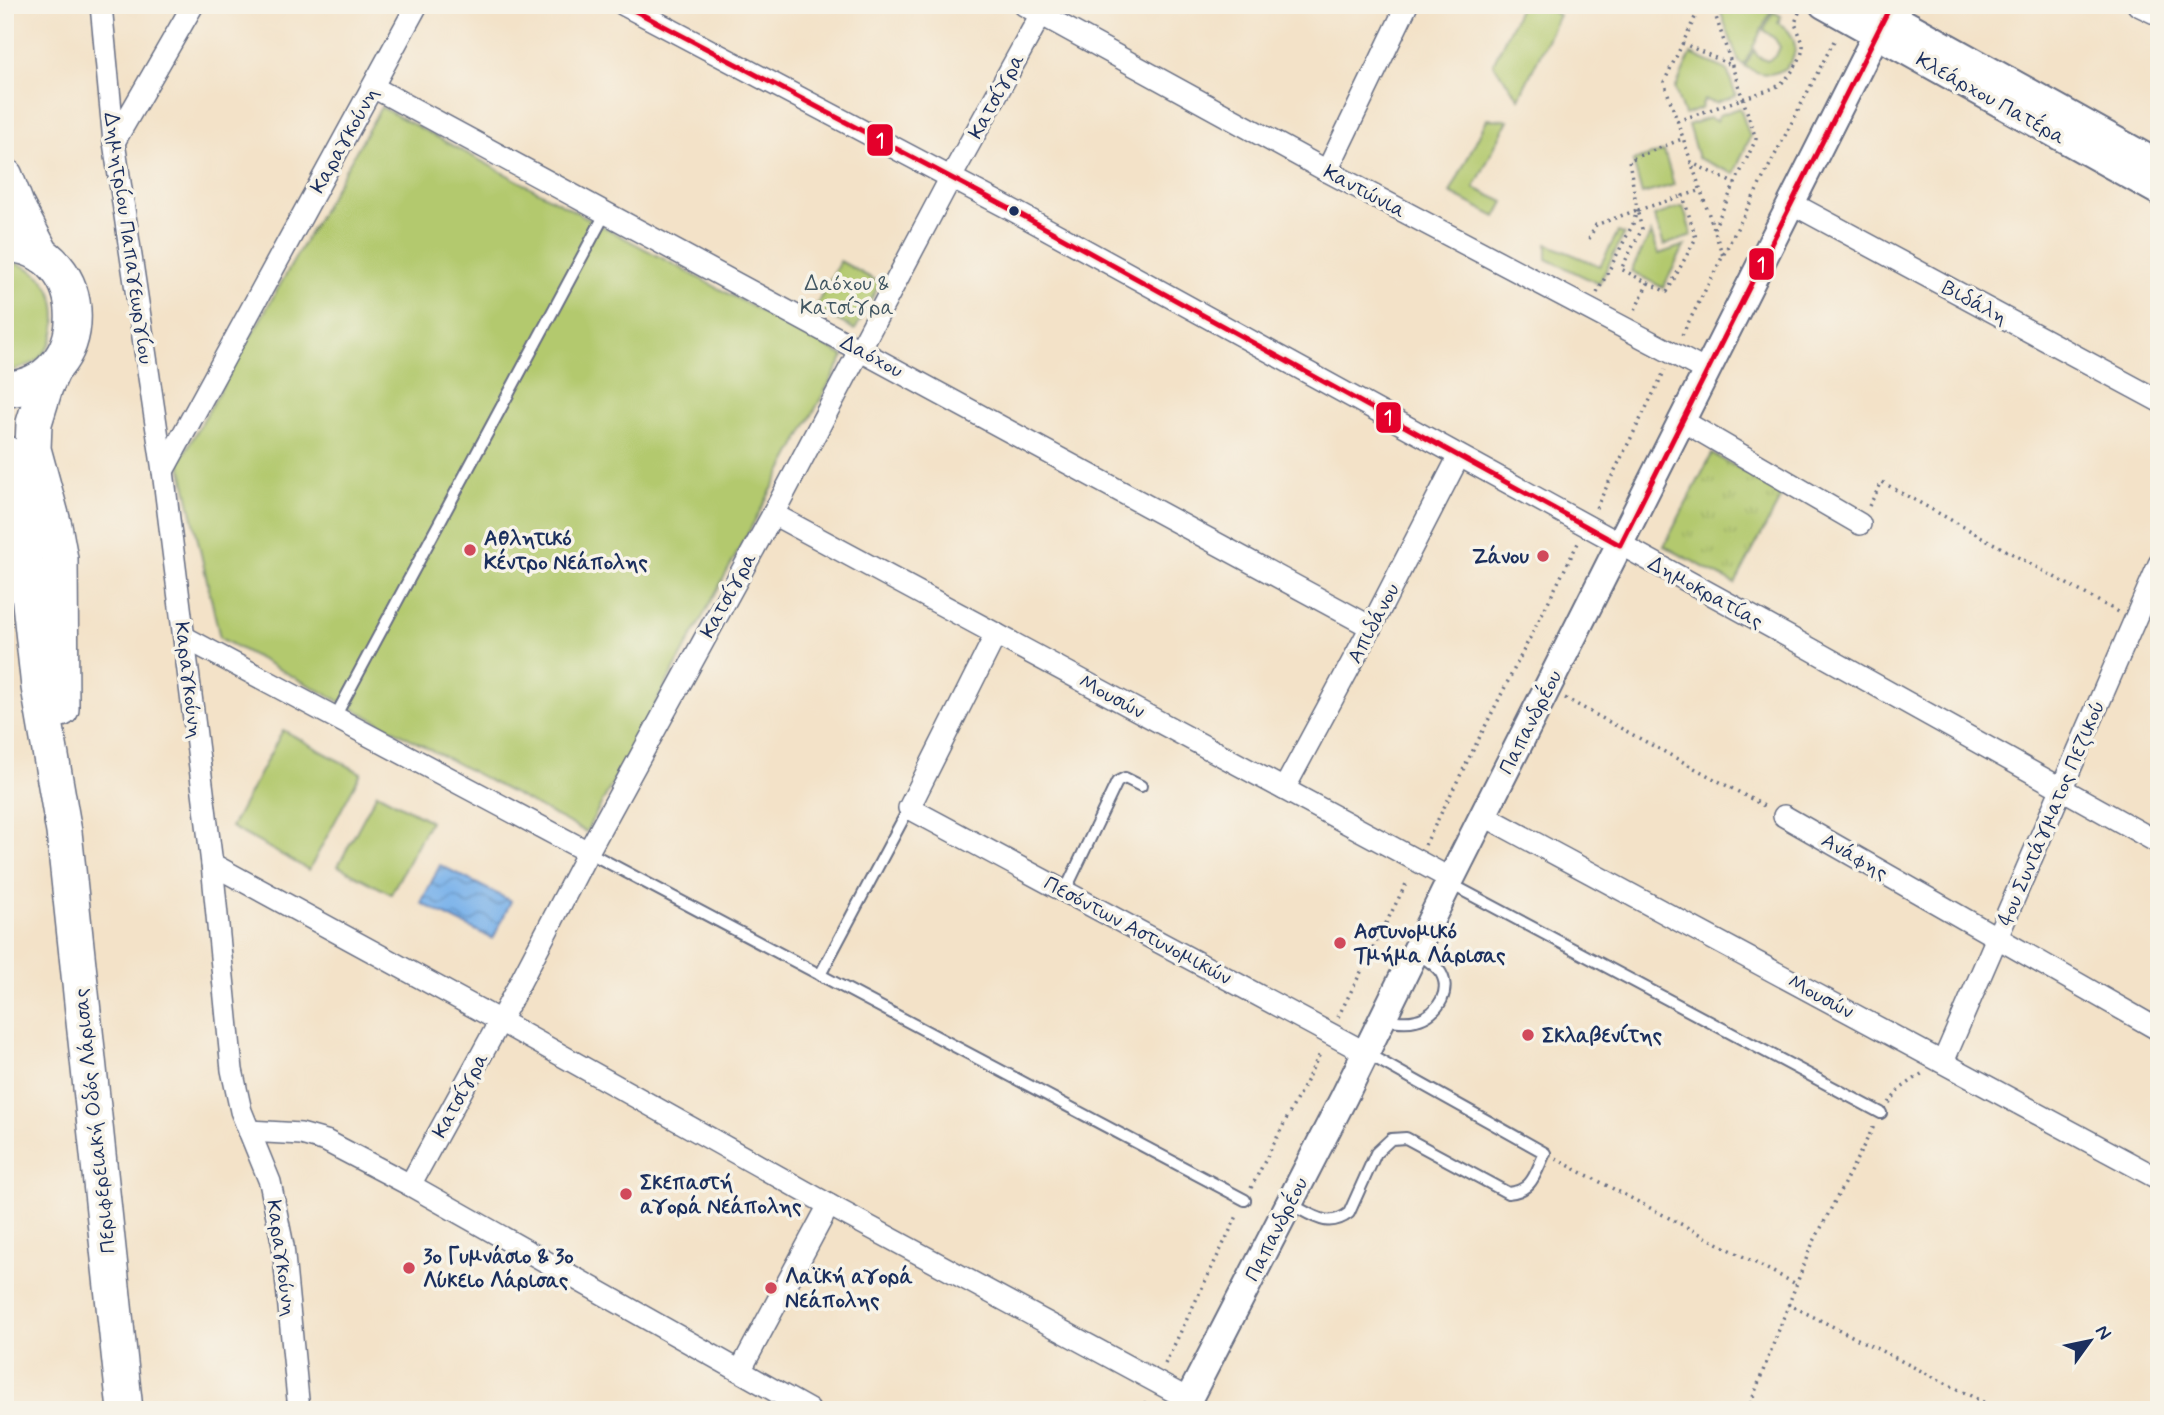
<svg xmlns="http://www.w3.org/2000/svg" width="2164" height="1415" font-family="Mynerve,sans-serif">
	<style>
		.green { fill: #b3c96e; stroke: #677c66; stroke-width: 2 }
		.park { fill: url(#park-tufts); stroke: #677c66; stroke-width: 2 }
		.water { fill: url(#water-waves); stroke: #4a70a4; stroke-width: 2 }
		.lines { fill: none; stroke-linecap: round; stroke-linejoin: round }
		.service-casing { stroke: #676e83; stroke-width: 14 }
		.minor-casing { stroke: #676e83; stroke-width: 24 }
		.tertiary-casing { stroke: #676e83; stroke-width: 30 }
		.trunk-casing { stroke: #676e83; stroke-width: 38 }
		.path { stroke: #676e83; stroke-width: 3.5; stroke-dasharray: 2 5; stroke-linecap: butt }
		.service { stroke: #fff; stroke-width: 10 }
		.minor { stroke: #fff; stroke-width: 21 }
		.tertiary { stroke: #fff; stroke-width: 26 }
		.trunk { stroke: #fff; stroke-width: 35 }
		.bus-1-casing { stroke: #f7f3e8; stroke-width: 10 }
		.bus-1 { stroke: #e4002b; stroke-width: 5 }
		.bus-dot { fill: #1b2f5e; stroke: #f7f3e8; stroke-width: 2.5 }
		.poi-dot { fill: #d1495b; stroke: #f7f3e8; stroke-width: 2.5 }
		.labels { text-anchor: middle; stroke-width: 7; stroke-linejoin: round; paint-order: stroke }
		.street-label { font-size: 21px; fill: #1b2f5e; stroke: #f7f3e8 }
		.park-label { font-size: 21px; fill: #415662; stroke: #f7f3e8 }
		.poi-label { font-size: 21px; font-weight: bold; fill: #1b2f5e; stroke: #f7f3e8; text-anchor: start }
		.line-badge { stroke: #f7f3e8; stroke-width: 2.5 }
		.badge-label { font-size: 19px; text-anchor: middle; font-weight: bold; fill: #fff }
	</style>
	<defs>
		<pattern id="park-tufts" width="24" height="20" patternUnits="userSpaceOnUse" patternTransform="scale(1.75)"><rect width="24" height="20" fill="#b3c96e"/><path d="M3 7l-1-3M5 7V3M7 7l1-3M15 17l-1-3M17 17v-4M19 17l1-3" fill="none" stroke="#99ad62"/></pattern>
		<pattern id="water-waves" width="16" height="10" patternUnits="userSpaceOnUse" patternTransform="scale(1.75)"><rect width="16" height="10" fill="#7ab2ea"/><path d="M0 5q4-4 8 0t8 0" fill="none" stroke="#6391c1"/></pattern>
	</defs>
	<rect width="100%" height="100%" fill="#f7f3e8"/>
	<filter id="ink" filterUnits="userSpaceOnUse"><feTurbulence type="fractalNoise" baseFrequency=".0143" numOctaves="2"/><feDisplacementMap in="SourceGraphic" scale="14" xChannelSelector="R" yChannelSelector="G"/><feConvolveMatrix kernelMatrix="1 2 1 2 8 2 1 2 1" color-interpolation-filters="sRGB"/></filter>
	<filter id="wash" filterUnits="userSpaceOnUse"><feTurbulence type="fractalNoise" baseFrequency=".00686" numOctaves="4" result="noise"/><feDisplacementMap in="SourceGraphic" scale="28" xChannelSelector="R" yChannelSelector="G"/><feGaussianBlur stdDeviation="1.57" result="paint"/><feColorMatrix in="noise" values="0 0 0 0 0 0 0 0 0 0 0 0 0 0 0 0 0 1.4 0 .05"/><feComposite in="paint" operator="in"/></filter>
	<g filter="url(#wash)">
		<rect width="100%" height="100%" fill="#f3e2c8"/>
		<g class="green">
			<polygon points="1521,5 1539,5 1559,15 1519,98 1493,64"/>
			<polygon points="1718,5 1760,5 1771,11 1744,65 1739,62"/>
			<path d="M1773 12 1781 16 1778 23C1815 43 1785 93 1745 66L1754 50 1758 57 1767 61 1776 56 1780 47 1775 39 1764 30Z"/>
			<polygon points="1691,54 1727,70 1736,96 1716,103 1704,100 1701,109 1684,115 1675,89"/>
			<polygon points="381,107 844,356 586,832 220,638 180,461"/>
			<polygon points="1740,108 1750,137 1734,174 1698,158 1688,125 1709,118 1716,121 1719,115"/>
			<polygon points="1487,119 1508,120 1474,188 1504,202 1496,217 1450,193"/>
			<polygon points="1664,151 1674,185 1642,194 1633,161"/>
			<polygon points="1683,206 1692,236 1664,245 1654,216"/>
			<polygon points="1618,232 1624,234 1599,284 1547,259 1547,244 1600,266"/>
			<polygon points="1651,233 1659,254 1685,245 1663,288 1631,271"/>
			<path d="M5 261C42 267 60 292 55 328 53 341 47 352 36 361 27 368 16 369 5 372Z"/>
			<polygon points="283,730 361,773 309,870 231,827"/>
			<polygon points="377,793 430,821 391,894 338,866"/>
		</g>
		<g class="park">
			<polygon points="840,261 880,283 855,330 815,308"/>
			<polygon points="1712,454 1784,492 1735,584 1664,546"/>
		</g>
		<polygon class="water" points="440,865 511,901 493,939 421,903"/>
	</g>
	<g filter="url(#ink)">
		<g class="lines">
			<defs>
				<g id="service">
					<polyline points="335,717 605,214"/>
					<polyline points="588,852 1245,1200"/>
					<polyline points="1449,883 1881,1113"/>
					<polyline points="1065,891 1117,782 1125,778 1141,786"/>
					<polyline points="820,975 909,808"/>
					<path d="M1383 1018C1394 1021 1405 1023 1416 1020 1439 1015 1454 988 1438 969 1431 962 1423 957 1415 952"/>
					<path d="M1290 1204C1311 1214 1327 1230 1349 1213L1376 1153 1391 1139 1406 1138 1508 1193C1533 1191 1535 1173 1545 1153L1366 1053"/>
				</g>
				<g id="minor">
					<polyline points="101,5 114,142 163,471 189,679 212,864 232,1070 241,1111 270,1182 283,1246 299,1410"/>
					<polyline points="624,5 1016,212 1811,649 2159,843"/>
					<polyline points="1024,5 1327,171 1708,372"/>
					<polyline points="2138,5 2159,15"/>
					<polyline points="373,87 1371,627"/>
					<polyline points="114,142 193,5"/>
					<polyline points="1327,171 1407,5"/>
					<polyline points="1791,203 2159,401"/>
					<polyline points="1683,421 1860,524"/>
					<polyline points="163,471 417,5"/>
					<polyline points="773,514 1451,879"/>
					<polyline points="996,634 909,808 1366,1053"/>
					<polyline points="184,637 588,852"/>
					<polyline points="1284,789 1371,627 1459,456"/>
					<polyline points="1483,815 2159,1179"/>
					<polyline points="1784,816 2159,1030"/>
					<polyline points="212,864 500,1021 829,1205 1188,1399"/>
					<polyline points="1943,1062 2159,564"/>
					<polyline points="249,1131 301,1134 326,1141 410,1185 809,1410"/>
					<polyline points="410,1185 500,1021 588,852 773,514 950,179 1046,5"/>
					<polyline points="740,1371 829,1205"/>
				</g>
				<g id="tertiary">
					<polyline points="1823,5 2159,192"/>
					<polyline points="1872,5 2159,164"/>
					<polyline points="1183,1410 1344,1097 1449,883 1891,5"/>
				</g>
				<g id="trunk">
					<polyline points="5,176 17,207 42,255"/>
					<path d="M5 244C96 247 96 386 5 389"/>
					<polyline points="53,369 45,387 34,423 33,449 54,526 60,559 61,709"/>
					<polyline points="5,453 15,481 19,500 39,687 64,832 125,1410"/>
				</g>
			</defs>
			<use href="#service" class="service-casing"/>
			<use href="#minor" class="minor-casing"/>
			<use href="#tertiary" class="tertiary-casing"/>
			<use href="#trunk" class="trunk-casing"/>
			<g class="path">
				<polyline points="1701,5 1664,82 1723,256"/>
				<polyline points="1712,5 1756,139 1714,228"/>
				<polyline points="1682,43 1731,65"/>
				<path d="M1677 121 1774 88C1786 83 1804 58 1803 45 1802 38 1797 30 1795 23L1800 10"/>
				<polyline points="1690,162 1735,184"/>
				<polyline points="1638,210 1683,196"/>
				<polyline points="1589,239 1596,225 1637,210 1642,229 1621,269 1648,283 1634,312"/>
				<polyline points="1648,283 1667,292 1696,238 1683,196 1699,191"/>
				<polyline points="1597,293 1633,224 1637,210 1629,160 1682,139"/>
				<polyline points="1682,335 1836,37"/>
				<polyline points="1869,506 1882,482 2118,612"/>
				<polyline points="1596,508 1665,370"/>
				<polyline points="1565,698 1768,808"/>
				<polyline points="1425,845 1578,543"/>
				<polyline points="1338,1017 1408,880"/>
				<polyline points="1889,1103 1900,1089 1923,1073"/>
				<polyline points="1556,1159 1796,1284"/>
				<polyline points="1251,1188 1321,1052"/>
				<polyline points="1788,1304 1999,1410"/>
				<polyline points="1165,1364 1238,1214"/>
				<polyline points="1142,1410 1147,1399"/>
				<polyline points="1748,1410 1810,1249 1874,1126"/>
			</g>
			<use href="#service" class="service"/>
			<use href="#minor" class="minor"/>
			<use href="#tertiary" class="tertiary"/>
			<use href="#trunk" class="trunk"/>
			<defs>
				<polyline id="bus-1" points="624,5 1016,212 1620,545 1891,5"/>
			</defs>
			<use href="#bus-1" class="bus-1-casing"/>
			<use href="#bus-1" class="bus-1"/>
		</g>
	</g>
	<circle class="bus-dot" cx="1014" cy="211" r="6"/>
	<g class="poi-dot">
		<circle cx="470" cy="550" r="7"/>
		<circle cx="1543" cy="556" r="7"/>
		<circle cx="1340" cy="943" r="7"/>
		<circle cx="1528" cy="1035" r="7"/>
		<circle cx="626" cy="1194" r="7"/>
		<circle cx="409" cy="1268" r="7"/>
		<circle cx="771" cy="1288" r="7"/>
	</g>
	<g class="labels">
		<g class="street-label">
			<text transform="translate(996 96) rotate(-61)" y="7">Κατσίγρα</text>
			<text transform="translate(1991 98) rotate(29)" y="7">Κλεάρχου Πατέρα</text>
			<text transform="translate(344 140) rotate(-61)" y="7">Καραγκούνη</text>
			<text transform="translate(1365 191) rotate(28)" y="7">Καντώνια</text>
			<text transform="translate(129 238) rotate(82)" y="7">Δημητρίου Παπαγεωργίου</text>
			<text transform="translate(1975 302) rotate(28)" y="7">Βιδάλη</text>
			<text transform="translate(872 356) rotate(28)" y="7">Δαόχου</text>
			<text transform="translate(1706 592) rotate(29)" y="7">Δημοκρατίας</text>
			<text transform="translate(728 595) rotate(-61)" y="7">Κατσίγρα</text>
			<text transform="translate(1373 623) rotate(-62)" y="7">Απιδάνου</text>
			<text transform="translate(189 680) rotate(83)" y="7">Καραγκούνη</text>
			<text transform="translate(1112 696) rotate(28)" y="7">Μουσών</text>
			<text transform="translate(1530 722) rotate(-63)" y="7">Παπανδρέου</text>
			<text transform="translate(2051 813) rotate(-67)" y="7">4ου Συντάγματος Πεζικού</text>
			<text transform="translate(1855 856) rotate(30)" y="7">Ανάφης</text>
			<text transform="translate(1138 930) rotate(28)" y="7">Πεσόντων Αστυνομικών</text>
			<text transform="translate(1821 996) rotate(28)" y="7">Μουσών</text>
			<text transform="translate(460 1095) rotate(-61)" y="7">Κατσίγρα</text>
			<text transform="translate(94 1121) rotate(-96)" y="7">Περιφερειακή Οδός Λάρισας</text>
			<text transform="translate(1276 1229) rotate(-63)" y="7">Παπανδρέου</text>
			<text transform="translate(282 1258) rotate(82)" y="7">Καραγκούνη</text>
		</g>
		<g class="park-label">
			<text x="847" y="290">Δαόχου &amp;<tspan x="847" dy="24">Κατσίγρα</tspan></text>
		</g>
		<g class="poi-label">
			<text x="484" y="545">Αθλητικό<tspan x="484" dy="24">Κέντρο Νεάπολης</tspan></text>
			<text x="1529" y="563" text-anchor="end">Ζάνου</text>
			<text x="1354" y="938">Αστυνομικό<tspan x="1354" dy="24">Τμήμα Λάρισας</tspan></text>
			<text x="1542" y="1042">Σκλαβενίτης</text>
			<text x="640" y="1189">Σκεπαστή<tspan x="640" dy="24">αγορά Νεάπολης</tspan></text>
			<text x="423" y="1263">3ο Γυμνάσιο &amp; 3ο<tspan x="423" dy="24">Λύκειο Λάρισας</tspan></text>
			<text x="785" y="1283">Λαϊκή αγορά<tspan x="785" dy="24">Νεάπολης</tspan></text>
		</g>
	</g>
	<g class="line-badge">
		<rect x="866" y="123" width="28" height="34" rx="7" fill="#e4002b"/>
		<rect x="1748" y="247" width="27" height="34" rx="7" fill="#e4002b"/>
		<rect x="1375" y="401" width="27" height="33" rx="7" fill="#e4002b"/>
	</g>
	<g class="badge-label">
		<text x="880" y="147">1</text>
		<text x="1761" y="271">1</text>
		<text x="1388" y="424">1</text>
	</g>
	<rect width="2164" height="1415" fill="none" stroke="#f7f3e8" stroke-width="28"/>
	<g transform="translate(2090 1341) rotate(57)" stroke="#f7f3e8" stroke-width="5" paint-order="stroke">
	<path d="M0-5L12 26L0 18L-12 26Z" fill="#1b2f5e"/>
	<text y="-10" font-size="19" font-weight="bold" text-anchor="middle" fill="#1b2f5e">N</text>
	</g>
</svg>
